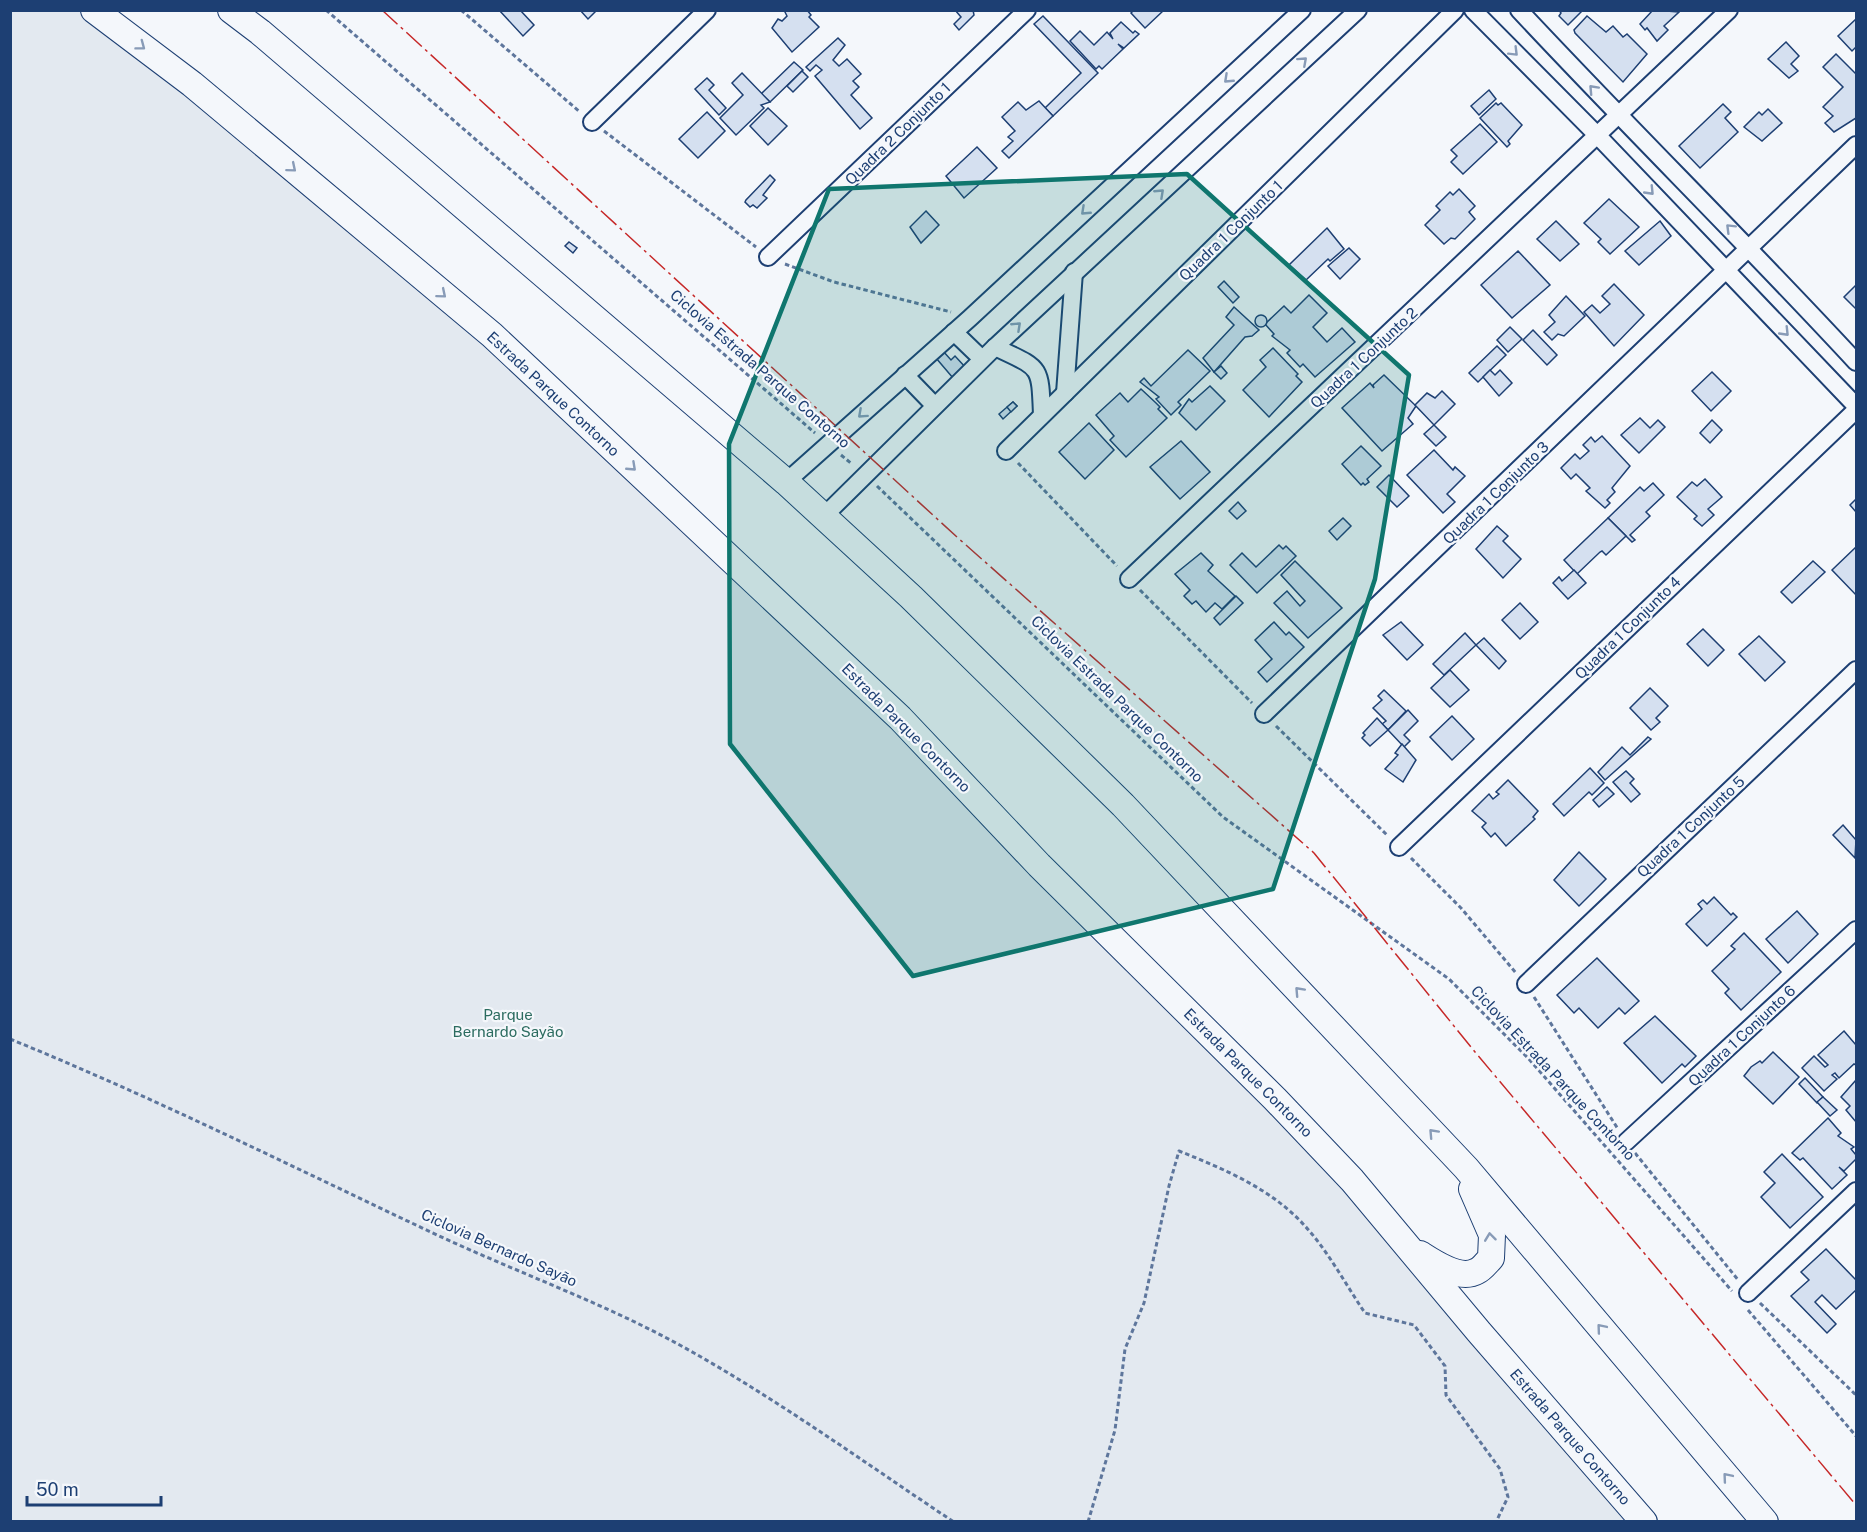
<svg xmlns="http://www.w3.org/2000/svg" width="1867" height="1532" font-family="'Public Sans',sans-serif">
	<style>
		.green { fill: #e3e9f0; stroke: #687fa3; stroke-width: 1.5 }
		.building { fill: #d5e0f0; stroke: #1d3f73; stroke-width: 1.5 }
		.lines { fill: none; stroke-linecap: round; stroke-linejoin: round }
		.minor-casing { stroke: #1d3f73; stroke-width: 20 }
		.primary-casing { stroke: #1d3f73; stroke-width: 28 }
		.path { stroke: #5e769c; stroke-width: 3; stroke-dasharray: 4.5 3; stroke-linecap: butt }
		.minor { stroke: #f4f7fb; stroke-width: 16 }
		.primary { stroke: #f4f7fb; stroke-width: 26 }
		.power { stroke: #c62828; stroke-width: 1.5; stroke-dasharray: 21 4.5 3 4.5; stroke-linecap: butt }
		.oneway { stroke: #889bb7 }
		.marked { fill: #0f766e; fill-opacity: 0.2; stroke: #0f766e; stroke-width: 4.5; stroke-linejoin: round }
		.labels { text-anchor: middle; stroke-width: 4.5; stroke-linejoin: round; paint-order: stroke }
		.street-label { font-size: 15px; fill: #1d3f73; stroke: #f4f7fb }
		.park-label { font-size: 15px; fill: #2c6c60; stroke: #f4f7fb }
	</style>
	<rect width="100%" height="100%" fill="#f4f7fb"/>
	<polygon class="green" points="10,11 94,11 718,537 1219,1043 1647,1521 11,1521"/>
	<g class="building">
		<polygon points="499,10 520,10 534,25 523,36"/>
		<polygon points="580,10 597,10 588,19"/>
		<polygon points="784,10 807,10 811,15 809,17 819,27 792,52 772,28 778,19 782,21 787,16"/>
		<polygon points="955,10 973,10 974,15 959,30 954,24 961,17"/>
		<polygon points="1134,10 1164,10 1145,28 1131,13"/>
		<polygon points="1559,10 1583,10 1568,25 1559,16 1561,13"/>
		<polygon points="1653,10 1679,12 1664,26 1668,30 1657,41 1647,28 1645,30 1640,24"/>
		<polygon points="1043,16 1098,73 1053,116 1045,108 1081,73 1034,24"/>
		<polygon points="1587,16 1606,32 1613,26 1623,37 1627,34 1647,54 1623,82 1575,33 1574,30"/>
		<polygon points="1856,19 1856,47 1852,51 1838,36"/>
		<polygon points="1121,22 1133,33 1135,31 1139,34 1124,48 1118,44 1123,49 1102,69 1099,66 1096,69 1070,41 1080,31 1094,45 1107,32 1113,39 1110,33"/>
		<polygon points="838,38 845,45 833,60 839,66 847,59 861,74 853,81 859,87 851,95 872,118 860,129 815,76 822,70 816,65 810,71 806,67"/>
		<polygon points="1786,42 1799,56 1791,64 1798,71 1789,78 1768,59"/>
		<polygon points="1836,54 1856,74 1856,118 1834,132 1825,123 1833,116 1823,107 1843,87 1823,67"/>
		<polygon points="794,62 803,70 770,102 761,94"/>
		<polygon points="802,71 808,77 793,92 787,86"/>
		<polygon points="742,73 770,102 761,105 764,108 736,135 720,118 743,95 732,83"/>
		<polygon points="707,78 714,85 709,90 726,108 719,115 695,89"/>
		<polygon points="1489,90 1496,99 1479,115 1471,106"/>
		<polygon points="1039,101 1053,116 1009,158 1002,151 1013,141 1008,137 1015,131 1002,117 1018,102 1026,110"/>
		<polygon points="1496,103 1498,105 1501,103 1522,125 1508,141 1510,144 1507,147 1480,118"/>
		<polygon points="1723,104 1731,112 1725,118 1738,132 1700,168 1679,146"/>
		<polygon points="768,108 787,126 768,145 750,126"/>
		<polygon points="1768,109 1782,123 1762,141 1744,127 1759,112 1762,115"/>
		<polygon points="707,112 725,131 698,158 679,139"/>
		<polygon points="1480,124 1497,142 1463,174 1451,162 1457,156 1451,150"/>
		<polygon points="977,147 997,168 964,198 946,176"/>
		<polygon points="770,175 775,180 763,195 767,198 757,208 753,205 750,207 745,202 746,200"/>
		<polygon points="1459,189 1475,206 1469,212 1475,219 1455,239 1451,238 1444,244 1425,225 1440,210 1436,206 1450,192 1453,195"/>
		<polygon points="1609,199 1639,227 1610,254 1598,242 1601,239 1584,223"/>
		<polygon points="926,211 939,225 921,243 910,227"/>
		<polygon points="1556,221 1579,244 1560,261 1537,239"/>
		<polygon points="1660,221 1671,236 1639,265 1625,251"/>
		<polygon points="1327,228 1344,249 1330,261 1328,259 1306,280 1289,265"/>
		<polygon points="569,242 577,248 573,253 565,246"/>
		<polygon points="1349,248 1360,259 1340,279 1328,266"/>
		<polygon points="1518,251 1550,285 1512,318 1481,285"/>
		<polygon points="1224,281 1239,297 1233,303 1218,287"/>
		<polygon points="1614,284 1644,315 1614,346 1584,312 1592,305 1600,313 1610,304 1602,296"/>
		<polygon points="1856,285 1856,309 1844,297"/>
		<polygon points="1309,295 1327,313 1313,327 1327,342 1342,328 1355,342 1315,377 1303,364 1300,367 1287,353 1290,350 1272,336 1274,334 1265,324 1284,306 1291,313"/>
		<polygon points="1566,296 1585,316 1564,336 1558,334 1552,340 1544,332 1555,322 1549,315"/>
		<polygon points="1234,307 1259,330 1252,336 1245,337 1214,372 1203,358 1234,325 1226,317"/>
		<circle cx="1261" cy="321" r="6"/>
		<polygon points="1510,327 1522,339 1508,352 1497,340"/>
		<polygon points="1533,330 1557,355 1547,365 1523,340"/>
		<polygon points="1497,346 1506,355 1478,382 1469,373"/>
		<polygon points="1273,348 1298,374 1296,376 1302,382 1269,417 1243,390 1266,367 1260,360"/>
		<polygon points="1188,350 1210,371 1178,402 1181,405 1171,415 1156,399 1159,397 1140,382 1144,378 1151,386"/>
		<polygon points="943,351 951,360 955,356 966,368 953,378 936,358"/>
		<polygon points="1221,366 1227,373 1221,379 1214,372"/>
		<polygon points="1490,370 1495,375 1500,370 1512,383 1499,396 1483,377"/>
		<polygon points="1712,372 1731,391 1711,411 1692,391"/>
		<polygon points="1384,375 1416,406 1408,418 1413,424 1382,451 1342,408 1370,383 1374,388 1373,385"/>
		<polygon points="1210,386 1225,401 1196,430 1179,413 1189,399 1192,402"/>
		<polygon points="1141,389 1156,403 1160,407 1158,409 1167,418 1126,457 1110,440 1114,436 1096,415 1120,393 1128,402"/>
		<polygon points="1442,391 1455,404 1434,425 1415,405 1427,393 1435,398"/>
		<polygon points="1013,402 1017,406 1003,419 999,414"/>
		<polygon points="1013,402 1017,406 1011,412 1007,407"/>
		<polygon points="1640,418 1650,428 1658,420 1665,427 1639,453 1621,435"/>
		<polygon points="1712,420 1722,430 1710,443 1700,433"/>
		<polygon points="1089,423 1114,450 1085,479 1059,452"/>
		<polygon points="1434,425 1446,437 1436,446 1424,434"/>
		<polygon points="1602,436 1630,466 1612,488 1615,492 1607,500 1610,503 1605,508 1586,491 1590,488 1576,474 1571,479 1561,468 1575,454 1580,459 1589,451 1583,445 1591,437 1595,442"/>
		<polygon points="1181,441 1210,472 1180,499 1150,467"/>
		<polygon points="1361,446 1381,466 1367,479 1369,482 1365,485 1363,483 1361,485 1342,464"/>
		<polygon points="1434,450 1453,470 1455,467 1465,476 1447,494 1455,502 1443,513 1407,475"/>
		<polygon points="1389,475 1409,496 1397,507 1377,487"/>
		<polygon points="1705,479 1722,497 1708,509 1714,515 1702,526 1694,519 1697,516 1677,497 1692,482 1697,486"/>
		<polygon points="1653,483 1664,495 1646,512 1650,516 1630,535 1635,540 1632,542 1608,518 1640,487 1644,491"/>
		<polygon points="1856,499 1856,512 1850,505"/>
		<polygon points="1238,502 1246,511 1237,519 1229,511"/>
		<polygon points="1343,518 1351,526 1337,540 1329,531"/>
		<polygon points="1608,518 1626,536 1606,555 1602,551 1600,552 1577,574 1564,560"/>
		<polygon points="1497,526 1508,536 1503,541 1521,559 1503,578 1476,549"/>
		<polygon points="1279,545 1283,549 1286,546 1296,556 1257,593 1230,565 1242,553 1256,567"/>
		<polygon points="1856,547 1856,595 1832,570"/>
		<polygon points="1201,553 1213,565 1208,571 1235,596 1222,609 1215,603 1206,612 1196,601 1192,604 1184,596 1190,590 1175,574"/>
		<polygon points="1295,561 1342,608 1308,638 1274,603 1287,591 1300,606 1305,601 1281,575"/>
		<polygon points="1813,561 1825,572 1792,603 1781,592"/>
		<polygon points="1574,570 1586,583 1568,599 1553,583 1559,577 1562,581"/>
		<polygon points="1236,596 1243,603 1220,625 1214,618"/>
		<polygon points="1520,603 1538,622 1520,639 1502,620"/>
		<polygon points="1274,622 1286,635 1289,632 1304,647 1267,682 1258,672 1272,659 1255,640"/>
		<polygon points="1401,622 1423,645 1407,660 1383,635"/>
		<polygon points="1703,629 1724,650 1708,666 1687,644"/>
		<polygon points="1465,633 1476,645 1444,675 1433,664"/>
		<polygon points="1759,636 1785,662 1765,681 1739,654"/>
		<polygon points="1484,638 1506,661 1499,669 1476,645"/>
		<polygon points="1450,670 1469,690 1450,707 1431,688"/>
		<polygon points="1650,688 1668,706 1656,718 1660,722 1651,730 1630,708"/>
		<polygon points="1384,690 1406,711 1388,730 1382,724 1386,721 1373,708 1382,700 1378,696"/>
		<polygon points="1408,710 1418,721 1404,735 1410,741 1404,747 1388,730"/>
		<polygon points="1452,716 1474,739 1452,760 1430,737"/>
		<polygon points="1377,718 1388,730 1370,746 1362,738 1365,735 1363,733"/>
		<polygon points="1648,737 1651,739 1605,780 1598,772 1622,747 1630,755"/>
		<polygon points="1402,744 1416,760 1403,782 1385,769 1398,755 1395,753"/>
		<polygon points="1590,768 1604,783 1592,795 1589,792 1564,816 1553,804"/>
		<polygon points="1626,771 1634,779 1630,783 1640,794 1631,802 1613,782"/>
		<polygon points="1508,780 1538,811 1533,817 1535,819 1506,846 1495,833 1491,837 1482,827 1486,823 1472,811 1489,794 1493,799 1499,794 1496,792"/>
		<polygon points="1607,787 1614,794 1599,807 1593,800"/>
		<polygon points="1843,825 1856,840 1855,858 1833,835"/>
		<polygon points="1579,852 1606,879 1579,906 1554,880"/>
		<polygon points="1714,897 1731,915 1733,913 1737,917 1707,946 1686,924 1702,909 1698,904 1703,900 1707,904"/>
		<polygon points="1797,911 1818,934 1788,963 1766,939"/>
		<polygon points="1744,933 1781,972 1741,1010 1725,993 1729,989 1712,971 1735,949 1731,946"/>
		<polygon points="1597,958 1639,1001 1625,1014 1619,1008 1598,1028 1579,1008 1574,1013 1557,995"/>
		<polygon points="1655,1016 1696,1056 1685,1067 1682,1064 1662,1083 1624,1043"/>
		<polygon points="1844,1031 1856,1045 1856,1065 1854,1064 1839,1078 1835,1073 1832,1075 1837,1079 1824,1091 1802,1068 1814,1056 1825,1067 1828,1065 1818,1055"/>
		<polygon points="1773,1052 1799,1077 1773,1104 1744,1076 1751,1067 1760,1061 1762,1063"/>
		<polygon points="1805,1078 1823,1097 1817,1103 1799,1084"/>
		<polygon points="1856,1080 1856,1122 1846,1110 1850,1106 1841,1097"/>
		<polygon points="1823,1097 1837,1110 1830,1116 1817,1102"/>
		<polygon points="1828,1118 1841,1133 1838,1136 1854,1147 1851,1149 1856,1155 1856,1159 1844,1171 1839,1167 1847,1175 1832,1189 1803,1158 1800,1160 1792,1153"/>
		<polygon points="1782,1154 1823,1197 1790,1228 1761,1197 1775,1183 1764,1172"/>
		<polygon points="1826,1249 1856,1280 1856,1290 1836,1309 1822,1295 1815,1302 1836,1324 1827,1333 1791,1296 1809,1280 1801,1272"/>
	</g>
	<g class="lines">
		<defs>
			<g id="minor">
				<polyline points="1473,10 1598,136 1856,406"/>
				<path d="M1519 10C1630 129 1746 243 1856 362"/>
				<polyline points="592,122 707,10"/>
				<polyline points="768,257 1027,10"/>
				<polyline points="954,332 982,359"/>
				<path d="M995 347C1041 369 1040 364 1042 415"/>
				<polyline points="905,375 934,405"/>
				<polyline points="1065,393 1074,272"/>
				<polyline points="1006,451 1455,10"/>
				<polyline points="786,482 970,318 1302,10"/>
				<polyline points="823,517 995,347 1358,10"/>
				<polyline points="1129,579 1729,10"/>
				<polyline points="1264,714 1856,145"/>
				<polyline points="1399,847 1856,410"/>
				<polyline points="1526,984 1856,670"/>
				<polyline points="1626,1142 1856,930"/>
				<polyline points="1748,1293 1856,1191"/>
			</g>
			<g id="primary">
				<polyline points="94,10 192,84 492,335 900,718 1039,865 1275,1099 1352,1180 1479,1332 1644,1522"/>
				<polyline points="231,10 260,32 786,482 911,597 1123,805 1466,1168 1765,1522"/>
				<path d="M1420 1254C1434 1263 1460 1281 1477 1271 1482 1269 1487 1262 1491 1258L1492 1235 1472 1189"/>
			</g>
		</defs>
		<use href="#minor" class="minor-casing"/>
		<use href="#primary" class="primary-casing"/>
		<g class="path">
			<polyline points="326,10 815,433"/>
			<polyline points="461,10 580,112"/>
			<polyline points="604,131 756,247"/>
			<polyline points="785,264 834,282 951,312"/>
			<polyline points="841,455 852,464"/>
			<polyline points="1018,463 1117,566"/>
			<polyline points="877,486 1223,817 1449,979 1528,1058 1732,1291"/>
			<polyline points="1140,590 1252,703"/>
			<polyline points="1276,726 1387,835"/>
			<polyline points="1411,858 1461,908 1516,973"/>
			<polyline points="1534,997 1618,1129"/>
			<path d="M10 1039C155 1098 295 1168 437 1235 523 1275 612 1306 694 1353 784 1404 868 1465 954 1522"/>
			<polyline points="1635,1153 1739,1281"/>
			<polyline points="1760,1303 1856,1395"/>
			<polyline points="1748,1310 1856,1436"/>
			<path d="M1088 1522 1115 1430 1125 1349 1144 1303 1169 1186 1179 1151C1224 1169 1272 1189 1305 1226 1328 1251 1346 1285 1365 1313L1414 1325 1445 1366 1446 1395 1500 1469 1508 1497 1496 1522"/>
		</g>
		<use href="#minor" class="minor"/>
		<use href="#primary" class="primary"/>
		<polyline class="power" points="382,10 958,538 1314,853 1475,1052 1856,1505"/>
	</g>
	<defs><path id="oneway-chevron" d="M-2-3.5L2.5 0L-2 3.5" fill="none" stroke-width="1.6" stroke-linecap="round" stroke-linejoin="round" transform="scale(1.5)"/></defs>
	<g class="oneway">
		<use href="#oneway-chevron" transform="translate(141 46) rotate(37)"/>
		<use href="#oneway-chevron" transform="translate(1514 52) rotate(45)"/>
		<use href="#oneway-chevron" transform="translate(1303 61) rotate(-42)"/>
		<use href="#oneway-chevron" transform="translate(1228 79) rotate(137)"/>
		<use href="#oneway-chevron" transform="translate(1593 89) rotate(-133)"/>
		<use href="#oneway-chevron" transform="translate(292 168) rotate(40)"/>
		<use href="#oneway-chevron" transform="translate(1650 191) rotate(46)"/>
		<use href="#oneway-chevron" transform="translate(1160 193) rotate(-43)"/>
		<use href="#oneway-chevron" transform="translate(1085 211) rotate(137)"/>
		<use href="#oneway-chevron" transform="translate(1730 228) rotate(-135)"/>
		<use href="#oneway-chevron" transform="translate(442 294) rotate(40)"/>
		<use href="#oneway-chevron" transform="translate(1017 326) rotate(-43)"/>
		<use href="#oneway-chevron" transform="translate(1785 332) rotate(46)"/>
		<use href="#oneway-chevron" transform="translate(862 414) rotate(138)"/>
		<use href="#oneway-chevron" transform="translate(632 467) rotate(43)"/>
		<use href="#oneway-chevron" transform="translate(1299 991) rotate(-133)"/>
		<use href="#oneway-chevron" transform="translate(1433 1133) rotate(-133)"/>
		<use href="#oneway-chevron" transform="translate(1490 1237) rotate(-97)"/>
		<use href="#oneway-chevron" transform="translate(1601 1328) rotate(-130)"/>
		<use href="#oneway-chevron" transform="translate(1727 1477) rotate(-130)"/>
	</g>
	<path class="marked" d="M1187 174 1409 375 1375 579 1273 889 913 976 730 744 729 444 829 189Z"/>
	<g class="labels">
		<g class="street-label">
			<text transform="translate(898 134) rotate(-44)" y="5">Quadra 2 Conjunto 1</text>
			<text transform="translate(1231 231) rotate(-44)" y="5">Quadra 1 Conjunto 1</text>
			<text transform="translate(1364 358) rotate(-43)" y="5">Quadra 1 Conjunto 2</text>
			<text transform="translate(760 369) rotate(41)" y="5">Ciclovia Estrada Parque Contorno</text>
			<text transform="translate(553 394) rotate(43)" y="5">Estrada Parque Contorno</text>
			<text transform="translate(1496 493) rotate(-44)" y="5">Quadra 1 Conjunto 3</text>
			<text transform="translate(1628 628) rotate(-44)" y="5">Quadra 1 Conjunto 4</text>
			<text transform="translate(1117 699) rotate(44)" y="5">Ciclovia Estrada Parque Contorno</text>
			<text transform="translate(906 728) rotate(45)" y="5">Estrada Parque Contorno</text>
			<text transform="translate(1691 827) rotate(-43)" y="5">Quadra 1 Conjunto 5</text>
			<text transform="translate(1742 1036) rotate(-43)" y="5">Quadra 1 Conjunto 6</text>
			<text transform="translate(1248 1073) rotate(45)" y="5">Estrada Parque Contorno</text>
			<text transform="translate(1553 1073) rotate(47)" y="5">Ciclovia Estrada Parque Contorno</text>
			<text transform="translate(499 1248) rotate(24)" y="5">Ciclovia Bernardo Sayão</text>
			<text transform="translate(1570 1437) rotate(49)" y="5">Estrada Parque Contorno</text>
		</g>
		<g class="park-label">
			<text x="508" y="1020">Parque<tspan x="508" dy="17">Bernardo Sayão</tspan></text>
		</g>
	</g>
	<rect width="1867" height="1532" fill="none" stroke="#1d3f73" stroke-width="24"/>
	<path d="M27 1496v9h134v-9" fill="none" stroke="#1d3f73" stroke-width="3"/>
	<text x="36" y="1496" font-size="18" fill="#1d3f73" stroke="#f4f7fb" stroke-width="4.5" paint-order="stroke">50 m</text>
</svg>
